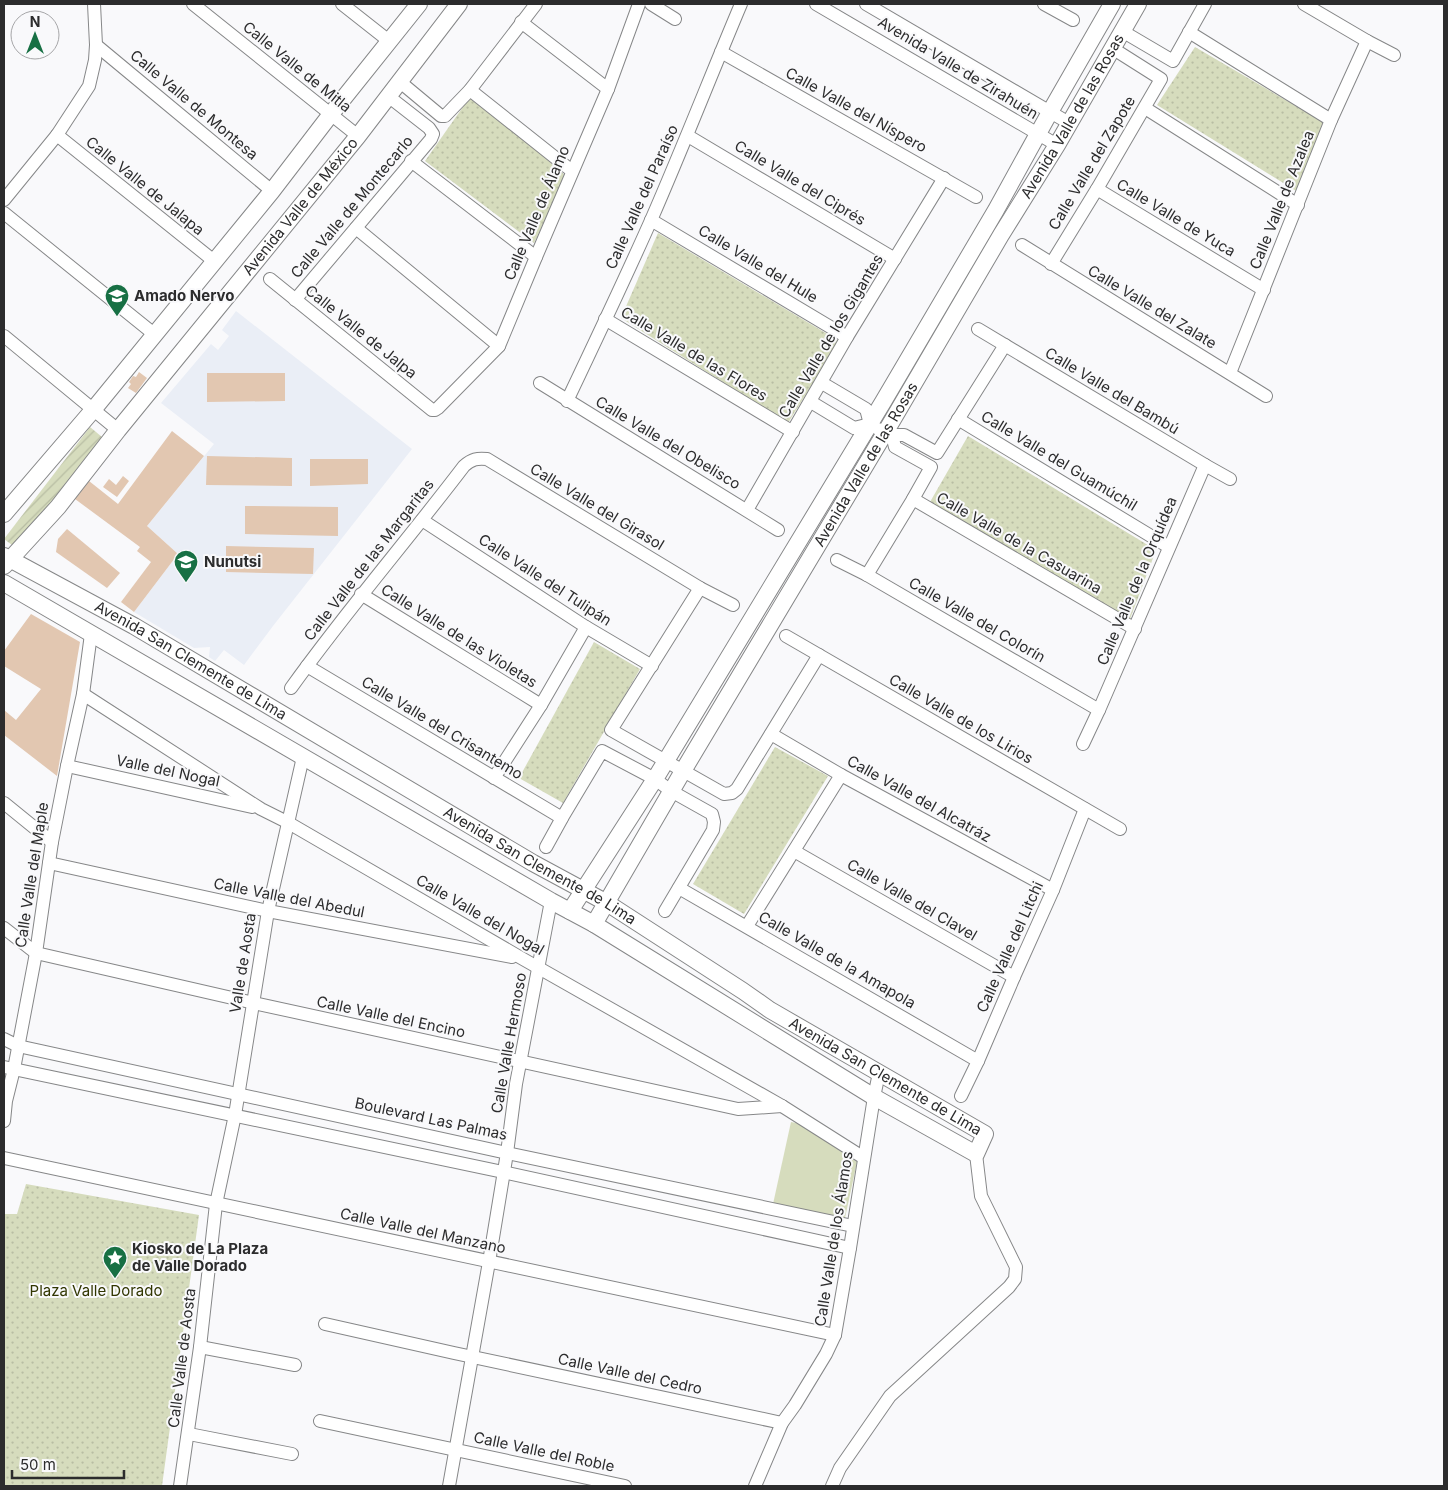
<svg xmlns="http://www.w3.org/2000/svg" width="1448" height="1490" font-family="Inter,sans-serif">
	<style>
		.built { fill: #eaeef6 }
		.grass { fill: #d6dcbd }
		.park { fill: url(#park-dots) }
		.garden { fill: url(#garden-furrows) }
		.building { fill: #e2c7b1 }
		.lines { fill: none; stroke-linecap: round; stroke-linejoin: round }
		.minor-casing { stroke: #868788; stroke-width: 14 }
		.tertiary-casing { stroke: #868788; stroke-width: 18 }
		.minor { stroke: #fff; stroke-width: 12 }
		.tertiary { stroke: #fff; stroke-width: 16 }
		.labels { text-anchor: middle; stroke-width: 4; stroke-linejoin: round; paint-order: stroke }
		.street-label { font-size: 15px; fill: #2c2c2d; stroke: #f9f9fb }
		.poi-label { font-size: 15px; font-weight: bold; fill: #2c2c2d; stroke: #f9f9fb; text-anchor: start }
		.park-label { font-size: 15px; fill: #313600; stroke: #f9f9fb }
	</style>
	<defs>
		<pattern id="park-dots" width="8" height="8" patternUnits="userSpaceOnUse" patternTransform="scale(1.25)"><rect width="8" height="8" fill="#d6dcbd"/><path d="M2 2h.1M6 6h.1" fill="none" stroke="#b8bda3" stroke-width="1.8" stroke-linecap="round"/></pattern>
		<pattern id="garden-furrows" width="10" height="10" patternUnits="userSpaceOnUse" patternTransform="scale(1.25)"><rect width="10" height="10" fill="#d6dcbd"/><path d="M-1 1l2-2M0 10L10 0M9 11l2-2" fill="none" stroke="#b8bda3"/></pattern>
	</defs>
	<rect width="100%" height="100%" fill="#f9f9fb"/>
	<polygon class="built" points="236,311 412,449 273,626 244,665 224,650 215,661 209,657 210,647 194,648 134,612 178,554 147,526 214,444 161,403 211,344 218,350 229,336 222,330"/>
	<polygon class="grass" points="791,1122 806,1125 857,1162 845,1218 773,1204"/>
	<g class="park">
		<polygon points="1195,47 1323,122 1301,194 1157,105"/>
		<polygon points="472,94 566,176 534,243 425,161"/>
		<polygon points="658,233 839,341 788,423 621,318"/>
		<polygon points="968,436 1156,550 1130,619 930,502"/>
		<polygon points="594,642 640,669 563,803 519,778"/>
		<polygon points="775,747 828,776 744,914 693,884"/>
		<polygon points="26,1184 199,1215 162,1486 4,1486 4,1214 17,1214"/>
	</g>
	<polygon class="garden" points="90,427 102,437 16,548 4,539"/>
	<g class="building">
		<polygon points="139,372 147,378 136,393 128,388 131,384 129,382 133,376 136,377"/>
		<polygon points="207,373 285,373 285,401 207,402"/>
		<polygon points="172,431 204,456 147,526 178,554 134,612 121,602 151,562 137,551 140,547 75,499 89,481 118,504"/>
		<polygon points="207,456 292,458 292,486 206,485"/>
		<polygon points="310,459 368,459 368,484 310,486"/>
		<polygon points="123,476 129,481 117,497 103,487 109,479 116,485"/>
		<polygon points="245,506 338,507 338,536 245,534"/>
		<polygon points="67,529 120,573 107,588 56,552 58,539"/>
		<polygon points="226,546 314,548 313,574 226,572"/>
		<polygon points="31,614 80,642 57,776 4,735 4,710 16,720 41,689 4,666 4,651"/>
	</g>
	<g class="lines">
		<defs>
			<g id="minor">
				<polyline points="193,4 358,136"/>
				<polyline points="342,4 389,41"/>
				<polyline points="651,4 675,19"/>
				<polyline points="816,4 1057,145"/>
				<polyline points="866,4 1069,123"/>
				<polyline points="1044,4 1073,20"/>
				<polyline points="1304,4 1367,41 1394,55"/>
				<polyline points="521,22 608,89"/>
				<polyline points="1122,31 1173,61 1205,4"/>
				<polyline points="1189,32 1331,120"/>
				<polyline points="96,45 272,191"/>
				<polyline points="721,52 976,197"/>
				<polyline points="399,81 441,116 445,116 470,90 536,4"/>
				<polyline points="470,90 572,171"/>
				<polyline points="1145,108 1298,205"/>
				<polyline points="57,135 214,261"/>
				<polyline points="688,136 895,259"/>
				<polyline points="411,161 536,257"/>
				<polyline points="1097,189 1264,290"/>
				<polyline points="4,200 57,135 89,86 95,60 96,45 94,4"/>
				<polyline points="4,213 154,334"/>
				<polyline points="651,220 847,337"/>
				<polyline points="356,228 499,346"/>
				<polyline points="1022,245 1266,396"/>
				<polyline points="1051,264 1097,189 1161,79 1112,48"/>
				<polyline points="270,279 432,410 435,410 438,408 499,346 536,257 608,89 639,4"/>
				<polyline points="295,300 431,139 433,134 429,128 388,96"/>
				<polyline points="605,319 793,432"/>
				<polyline points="978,329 1205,465 1230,479"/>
				<polyline points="4,336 118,430"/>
				<polyline points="1230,373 1331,120 1367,41"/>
				<polyline points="540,383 778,530"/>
				<polyline points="822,383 866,409 870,424"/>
				<path d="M567 401C596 340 625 279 652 218 683 147 711 75 741 4"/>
				<polyline points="811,402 854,428 870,424"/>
				<polyline points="958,419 1169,547"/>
				<polyline points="878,429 892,435 904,435 937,453 1005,345"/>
				<polyline points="913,499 1135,629"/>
				<polyline points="747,510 847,337 944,178"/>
				<polyline points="422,520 586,627 652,666"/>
				<polyline points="837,560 867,575 1099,710"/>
				<polyline points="867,575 913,499 931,467 895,447 892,435"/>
				<polyline points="700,588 611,730 724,794 732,793 737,789 819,655"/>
				<polyline points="361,594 541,705"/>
				<polyline points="786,636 1120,829"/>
				<polyline points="307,666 562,818"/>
				<path d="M291 688C346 611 407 541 464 466 472 459 477 458 487 459L700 588 733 605"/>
				<polyline points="83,694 261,809 287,822 523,959 782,1106 864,1158"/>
				<polyline points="771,734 841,775 1053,890"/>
				<polyline points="1083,744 1099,710 1205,465"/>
				<polyline points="67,766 252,807"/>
				<polyline points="494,778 541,705 586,627"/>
				<polyline points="4,803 52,842"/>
				<polyline points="546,847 562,818 602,751 655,779 671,791 712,814 714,822 713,830 665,911"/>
				<polyline points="794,851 1014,977"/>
				<polyline points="49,863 268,911 512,957"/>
				<polyline points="679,888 978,1061"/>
				<polyline points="747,926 841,775"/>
				<polyline points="4,928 36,953 254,1003 738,1109 782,1106"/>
				<polyline points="4,1039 18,1046 507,1153 853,1226"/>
				<polyline points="4,1067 503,1172 850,1248"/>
				<polyline points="961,1096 978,1061 1014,977 1053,890 1085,809"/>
				<polyline points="4,1121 6,1101 14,1069 36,953 52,842 67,766 83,694 91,634"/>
				<polyline points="4,1158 835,1335"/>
				<polyline points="325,1324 454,1353 782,1423"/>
				<polyline points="200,1347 295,1365"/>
				<polyline points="320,1421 625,1486"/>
				<polyline points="189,1434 292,1454"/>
				<polyline points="180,1486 200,1347 216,1204 235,1115 268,911 303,757"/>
				<polyline points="449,1486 489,1262 507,1153 516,1084 551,901"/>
				<polyline points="755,1486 782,1423 795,1405 826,1354 835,1335 850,1248 874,1097 879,1073"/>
				<polyline points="832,1486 840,1468 890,1396 1009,1287 1015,1279 1016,1267 981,1196 976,1154"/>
			</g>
			<g id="tertiary">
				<polyline points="4,514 93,410 272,191 331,114 419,4"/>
				<path id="s1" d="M4 556 134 626 533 863 607 903 743 991 770 1010 985 1134 976 1154 874 1097 594 924 551 901 4 583"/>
				<path id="s2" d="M4 566 58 507 118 430 358 136 459 4"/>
				<polyline points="570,911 655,779 883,402 996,210 1050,112 1112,4"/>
				<path id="s3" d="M594 924 683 771 892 421 1001 235 1057 145 1138 4"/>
			</g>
		</defs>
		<use href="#minor" class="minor-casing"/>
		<use href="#tertiary" class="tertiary-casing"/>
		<use href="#minor" class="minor"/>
		<use href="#tertiary" class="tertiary"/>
	</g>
	<defs>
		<symbol id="school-pin" viewBox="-11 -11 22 30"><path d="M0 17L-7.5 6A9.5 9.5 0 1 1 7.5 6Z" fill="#187044" stroke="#f9f9fb"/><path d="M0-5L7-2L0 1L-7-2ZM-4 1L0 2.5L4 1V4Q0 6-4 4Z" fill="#fff"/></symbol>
		<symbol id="sight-pin" viewBox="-11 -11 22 30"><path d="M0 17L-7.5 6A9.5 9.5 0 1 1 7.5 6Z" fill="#187044" stroke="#f9f9fb"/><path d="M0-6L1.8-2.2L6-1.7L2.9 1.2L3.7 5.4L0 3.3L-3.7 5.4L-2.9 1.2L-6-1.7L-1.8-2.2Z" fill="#fff"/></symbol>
	</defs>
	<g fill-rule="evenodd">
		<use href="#school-pin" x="103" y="282" width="28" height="38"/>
		<use href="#school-pin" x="172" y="548" width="28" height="38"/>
		<use href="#sight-pin" x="101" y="1244" width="28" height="38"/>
	</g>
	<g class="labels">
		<g class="street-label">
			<text transform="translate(297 67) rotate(39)" y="5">Calle Valle de Mitla</text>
			<text transform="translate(958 68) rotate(31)" y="5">Avenida Valle de Zirahuén</text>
			<text transform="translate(194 105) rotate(40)" y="5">Calle Valle de Montesa</text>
			<text transform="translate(856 110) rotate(29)" y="5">Calle Valle del Níspero</text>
			<text dy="5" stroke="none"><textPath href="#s3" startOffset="939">Avenida Valle de las Rosas</textPath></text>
			<text transform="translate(1092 163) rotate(-59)" y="5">Calle Valle del Zapote</text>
			<text transform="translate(800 183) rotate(31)" y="5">Calle Valle del Ciprés</text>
			<text transform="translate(145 186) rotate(39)" y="5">Calle Valle de Jalapa</text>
			<text transform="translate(642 197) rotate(-66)" y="5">Calle Valle del Paraíso</text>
			<text transform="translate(1282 200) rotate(-68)" y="5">Calle Valle de Azalea</text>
			<text dy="5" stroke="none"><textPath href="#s2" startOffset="466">Avenida Valle de México</textPath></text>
			<text transform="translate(352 207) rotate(-50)" y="5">Calle Valle de Montecarlo</text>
			<text transform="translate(537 213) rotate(-67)" y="5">Calle Valle de Álamo</text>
			<text transform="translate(1176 218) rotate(31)" y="5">Calle Valle de Yuca</text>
			<text transform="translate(758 264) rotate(31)" y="5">Calle Valle del Hule</text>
			<text transform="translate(1152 307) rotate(31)" y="5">Calle Valle del Zalate</text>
			<text transform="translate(361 332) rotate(39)" y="5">Calle Valle de Jalpa</text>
			<text transform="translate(831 336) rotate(-59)" y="5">Calle Valle de los Gigantes</text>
			<text transform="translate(694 354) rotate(31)" y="5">Calle Valle de las Flores</text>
			<text transform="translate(1112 391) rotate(31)" y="5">Calle Valle del Bambú</text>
			<text transform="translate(668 443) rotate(31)" y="5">Calle Valle del Obelisco</text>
			<text transform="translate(1059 461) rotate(31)" y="5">Calle Valle del Guamúchil</text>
			<text dy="5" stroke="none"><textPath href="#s3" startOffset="534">Avenida Valle de las Rosas</textPath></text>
			<text transform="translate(597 507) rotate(31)" y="5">Calle Valle del Girasol</text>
			<text transform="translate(1019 543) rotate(30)" y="5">Calle Valle de la Casuarina</text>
			<text transform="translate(369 560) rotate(-52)" y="5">Calle Valle de las Margaritas</text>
			<text transform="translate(545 580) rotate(33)" y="5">Calle Valle del Tulipán</text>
			<text transform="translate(1137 581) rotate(-67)" y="5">Calle Valle de la Orquídea</text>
			<text transform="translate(977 620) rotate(30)" y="5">Calle Valle del Colorín</text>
			<text transform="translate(459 636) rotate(32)" y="5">Calle Valle de las Violetas</text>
			<text dy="5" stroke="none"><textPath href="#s1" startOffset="214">Avenida San Clemente de Lima</textPath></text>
			<text transform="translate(961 719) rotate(30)" y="5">Calle Valle de los Lirios</text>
			<text transform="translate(442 728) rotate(31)" y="5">Calle Valle del Crisantemo</text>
			<text transform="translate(168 771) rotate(12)" y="5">Valle del Nogal</text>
			<text transform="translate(919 799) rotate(29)" y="5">Calle Valle del Alcatráz</text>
			<text dy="5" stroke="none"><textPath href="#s1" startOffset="619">Avenida San Clemente de Lima</textPath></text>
			<text transform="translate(32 875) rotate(-81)" y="5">Calle Valle del Maple</text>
			<text transform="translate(289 898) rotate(11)" y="5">Calle Valle del Abedul</text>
			<text transform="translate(912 900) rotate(30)" y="5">Calle Valle del Clavel</text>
			<text transform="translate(480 915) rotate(30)" y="5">Calle Valle del Nogal</text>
			<text transform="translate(1010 947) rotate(-66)" y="5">Calle Valle del Litchi</text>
			<text transform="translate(837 960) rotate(30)" y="5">Calle Valle de la Amapola</text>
			<text transform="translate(243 963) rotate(-81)" y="5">Valle de Aosta</text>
			<text transform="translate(391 1017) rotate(12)" y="5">Calle Valle del Encino</text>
			<text transform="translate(509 1043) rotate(-80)" y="5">Calle Valle Hermoso</text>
			<text dy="5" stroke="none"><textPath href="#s1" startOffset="1024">Avenida San Clemente de Lima</textPath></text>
			<text transform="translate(431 1119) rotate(12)" y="5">Boulevard Las Palmas</text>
			<text transform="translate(423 1231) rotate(12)" y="5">Calle Valle del Manzano</text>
			<text transform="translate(834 1239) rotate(-81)" y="5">Calle Valle de los Álamos</text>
			<text transform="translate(182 1358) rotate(-83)" y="5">Calle Valle de Aosta</text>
			<text transform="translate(630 1374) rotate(12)" y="5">Calle Valle del Cedro</text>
			<text transform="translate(544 1452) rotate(12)" y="5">Calle Valle del Roble</text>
		</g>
		<g class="poi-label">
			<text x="134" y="301">Amado Nervo</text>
			<text x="204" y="567">Nunutsi</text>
			<text x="132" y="1254">Kiosko de La Plaza<tspan x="132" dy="17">de Valle Dorado</tspan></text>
		</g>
		<g class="park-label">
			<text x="96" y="1296">Plaza Valle Dorado</text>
		</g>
	</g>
	<rect width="1448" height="1490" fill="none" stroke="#2c2c2d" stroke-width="10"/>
	<g transform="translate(35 35)"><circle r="24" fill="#f9f9fb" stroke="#a7a7a9"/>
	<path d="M0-4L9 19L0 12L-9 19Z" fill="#187044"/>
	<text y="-8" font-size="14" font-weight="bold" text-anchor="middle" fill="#2c2c2d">N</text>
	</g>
	<path d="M12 1470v8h112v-8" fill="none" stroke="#2c2c2d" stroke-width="2.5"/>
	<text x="20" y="1470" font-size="15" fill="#2c2c2d" stroke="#f9f9fb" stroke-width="4" paint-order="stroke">50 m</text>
</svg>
